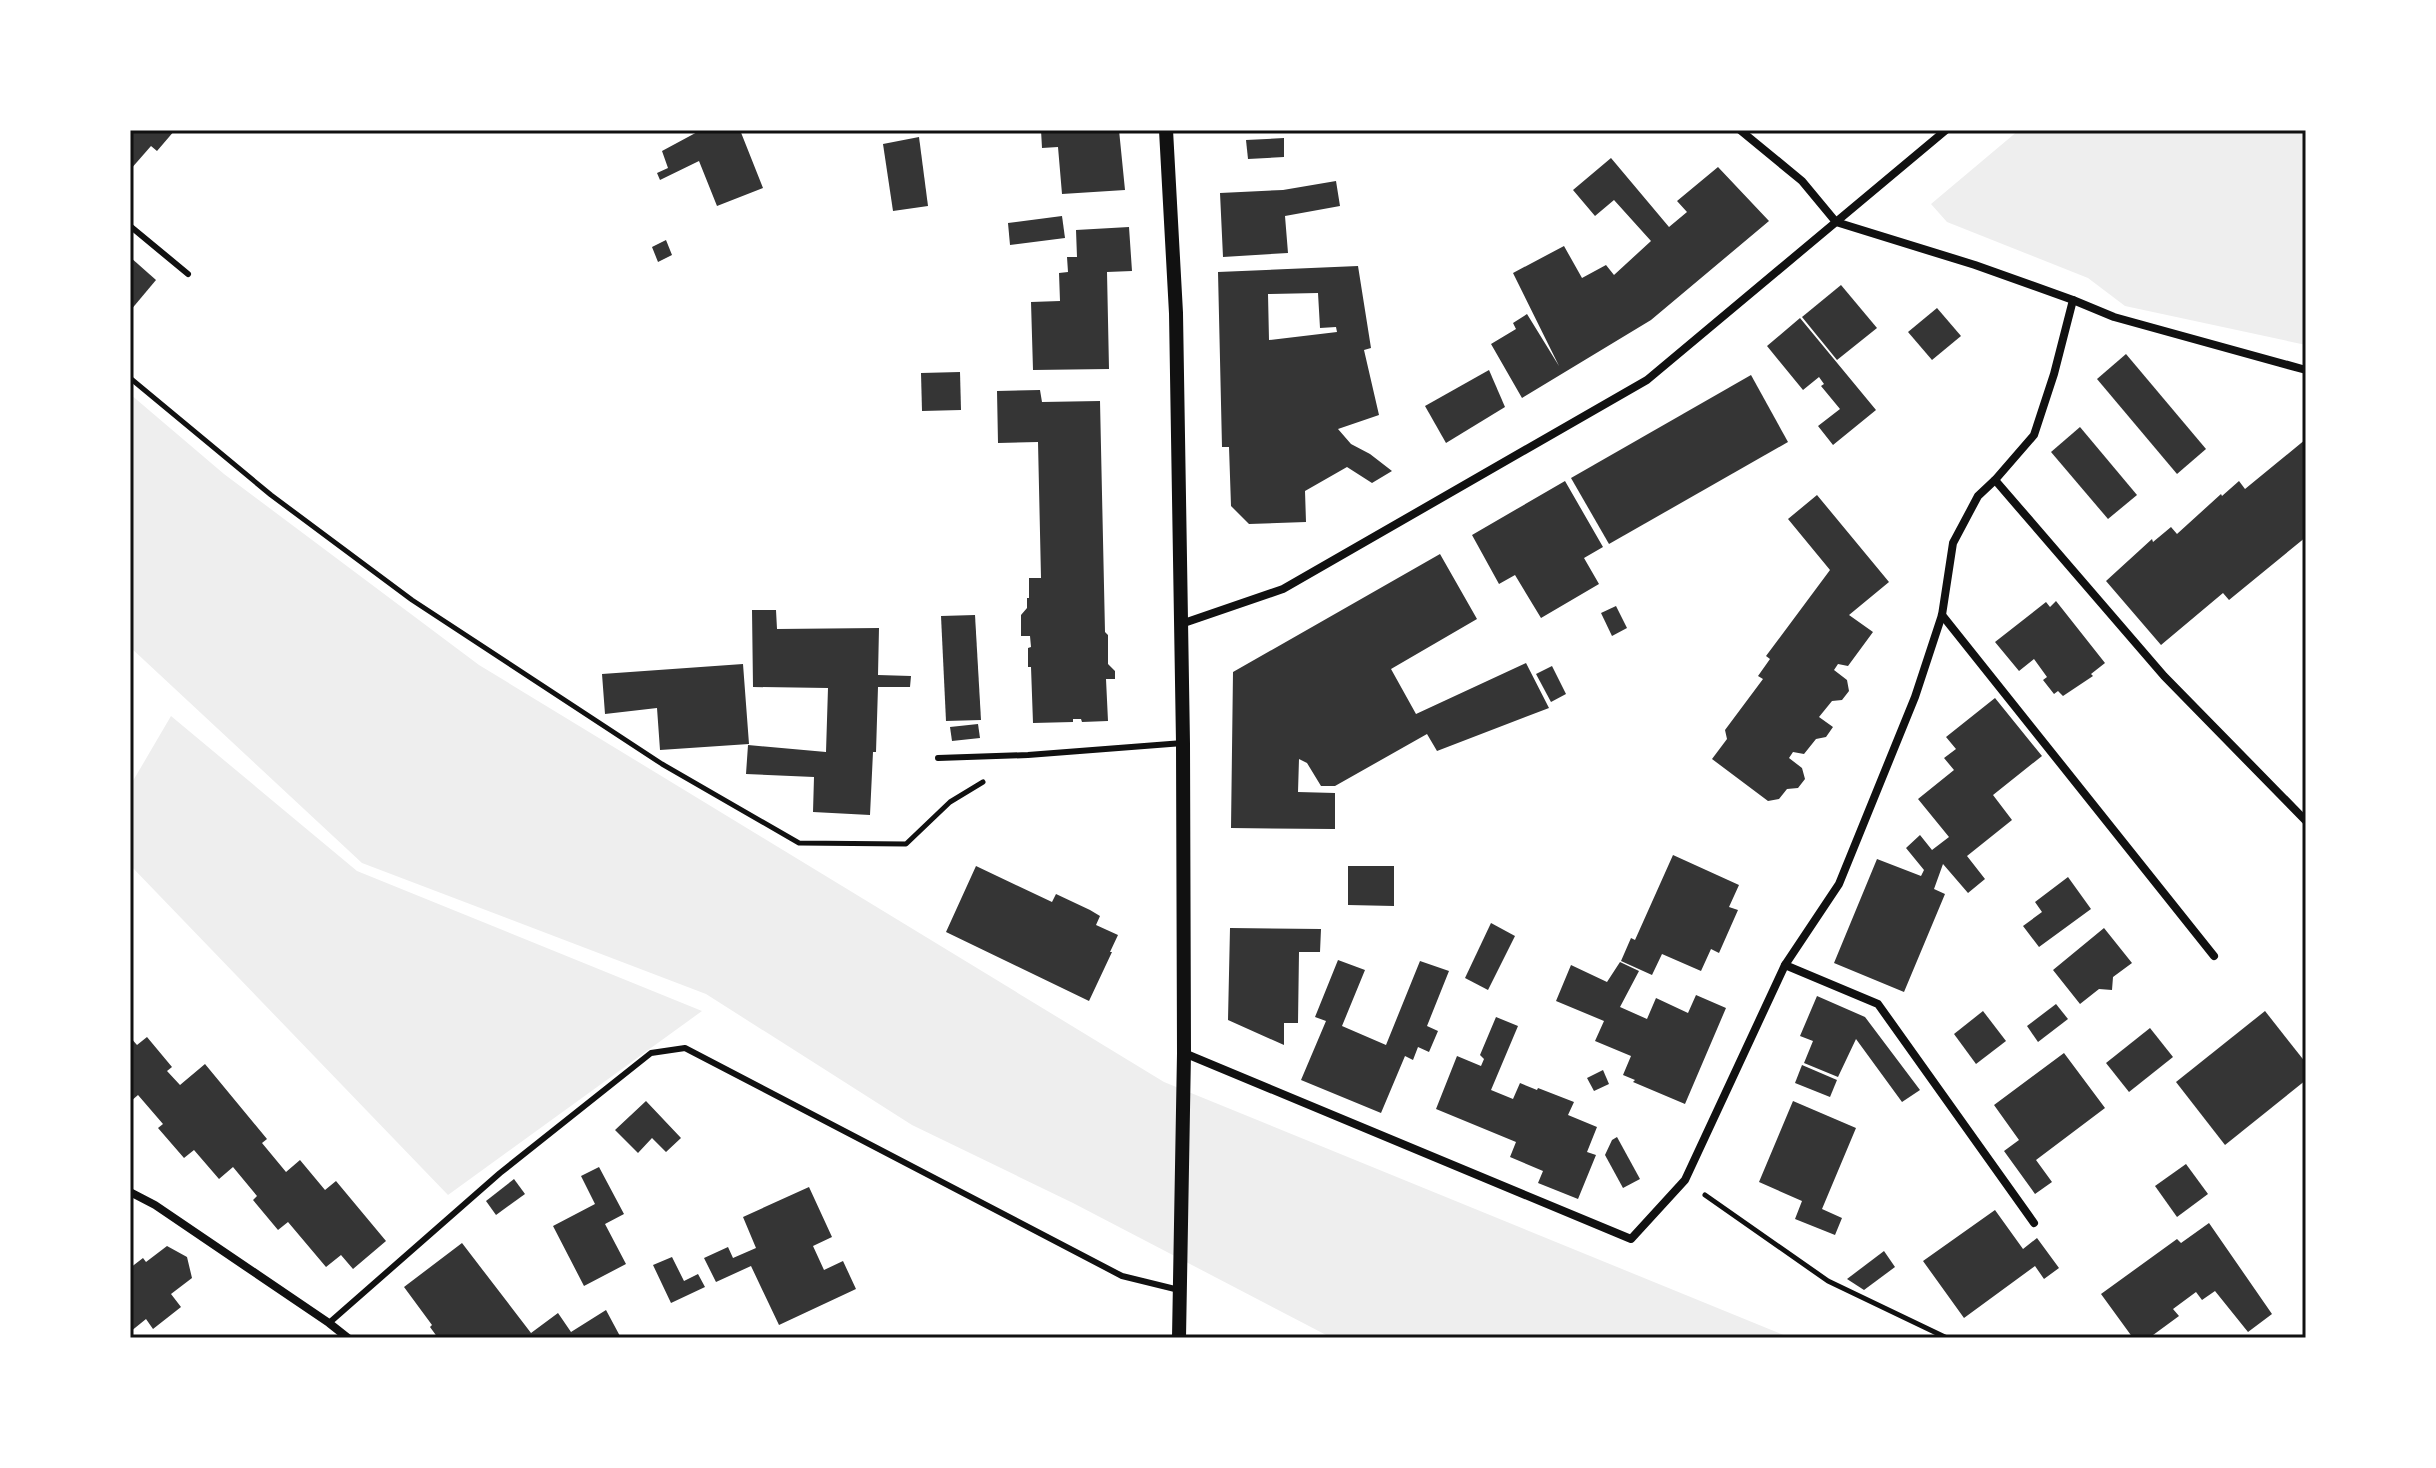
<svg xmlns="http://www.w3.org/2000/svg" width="2436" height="1468" font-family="Barlow,sans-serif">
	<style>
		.green { fill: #eee }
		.building { fill: #353535; fill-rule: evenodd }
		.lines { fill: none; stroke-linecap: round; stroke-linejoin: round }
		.path { stroke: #111; stroke-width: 5 }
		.service { stroke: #111; stroke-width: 6 }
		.minor { stroke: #111; stroke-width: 8 }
		.tertiary { stroke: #111; stroke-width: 14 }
		.neatline { fill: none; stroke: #111; stroke-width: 3 }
	</style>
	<rect width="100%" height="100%" fill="#fff"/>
	<g class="green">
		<polygon points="2019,130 2306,130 2306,345 2125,306 2088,278 1947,222 1931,204"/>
		<polygon points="130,394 224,474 479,665 1164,1082 1791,1338 1332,1338 1073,1203 912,1125 706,994 362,863 130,647"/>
		<polygon points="171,716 357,871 702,1011 448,1195 130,865 130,786"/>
	</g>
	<g class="building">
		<polygon points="130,130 175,130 157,151 151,146 130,170"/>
		<polygon points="701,130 740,130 763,188 717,206 699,161 660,180 657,173 668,168 662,151"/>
		<polygon points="1041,130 1119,130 1125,190 1062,194 1058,147 1042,148"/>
		<polygon points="919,137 928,206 893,211 883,144"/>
		<polygon points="1284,138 1284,157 1248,159 1246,140"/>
		<polygon points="1611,158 1669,227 1687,212 1677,201 1718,167 1769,221 1651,320 1522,398 1491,344 1516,329 1513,323 1527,314 1559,366 1513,273 1564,246 1582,278 1606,265 1614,275 1651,241 1614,200 1595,216 1573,190"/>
		<polygon points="1336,181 1340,206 1285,216 1288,253 1223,257 1220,193 1283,190"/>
		<polygon points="1062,216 1065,238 1010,245 1008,223"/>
		<polygon points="1129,227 1132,271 1107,272 1109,369 1033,370 1031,302 1060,301 1059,273 1068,272 1067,257 1077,257 1076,230"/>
		<polygon points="666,240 672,255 658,262 652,247"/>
		<polygon points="130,257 156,280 130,311"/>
		<path d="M1358 266 1371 348 1364 350 1379 415 1338 429 1351 444 1370 454 1392 471 1372 483 1347 467 1305 491 1306 522 1249 524 1231 506 1229 447H1222L1218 272ZM1318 293 1320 328 1336 327 1337 332 1269 340 1268 294Z"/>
		<polygon points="1841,285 1877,328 1837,360 1802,317"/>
		<polygon points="1937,308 1961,336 1932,360 1908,332"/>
		<polygon points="1800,318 1876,410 1833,445 1818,426 1840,409 1821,386 1824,384 1819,377 1803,390 1767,346"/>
		<polygon points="2126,354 2206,449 2177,474 2097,379"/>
		<polygon points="1489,370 1505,407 1446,443 1425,406"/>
		<polygon points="960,372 961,410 922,411 921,373"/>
		<polygon points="1751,375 1788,442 1609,544 1571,478"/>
		<polygon points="1040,390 1042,402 1100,401 1105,632 1108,635 1108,664 1115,671 1115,679 1106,679 1108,721 1082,722 1081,719 1073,719 1073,722 1033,723 1031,667 1028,667 1028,648 1031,647 1030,636 1021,636 1021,615 1027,608 1027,598 1029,598 1029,578 1041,578 1038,442 998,443 997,391"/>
		<polygon points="2080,427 2137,495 2108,519 2051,452"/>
		<polygon points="2306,439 2306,537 2229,600 2223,593 2161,645 2106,581 2152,539 2153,542 2171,527 2177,534 2221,494 2222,496 2239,481 2245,489"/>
		<polygon points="1565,481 1603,547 1584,558 1599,584 1541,618 1515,575 1499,584 1472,535"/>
		<polygon points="1817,495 1889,582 1849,615 1873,632 1848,666 1838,664 1834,670 1847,680 1849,691 1842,700 1832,701 1819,717 1833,727 1826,737 1816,739 1804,754 1793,752 1789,758 1802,768 1805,779 1798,788 1787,789 1779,799 1768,801 1712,759 1727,739 1725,730 1763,679 1758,676 1770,659 1766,656 1830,570 1788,519"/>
		<polygon points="1440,554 1477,619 1391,669 1416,714 1526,663 1549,708 1437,751 1427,734 1335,786 1321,786 1307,763 1299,759 1298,792 1335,793 1335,829 1231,828 1233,672"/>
		<polygon points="2056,601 2105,663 2091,674 2093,676 2063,696 2058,691 2054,694 2043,680 2047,677 2034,659 2019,671 1995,642 2046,602 2050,607"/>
		<polygon points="1616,606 1627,628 1612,636 1601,613"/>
		<polygon points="752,610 776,610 777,629 879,628 878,675 911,676 910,687 878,687 876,752 873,752 870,815 813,812 814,777 746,774 748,745 826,752 828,688 753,687"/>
		<polygon points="975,615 981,720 946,721 941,616"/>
		<polygon points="743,664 749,744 660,750 657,708 605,714 602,674"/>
		<polygon points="1552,666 1566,694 1551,702 1536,674"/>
		<polygon points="1995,698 2042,756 1993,795 2012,820 1967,856 1985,879 1968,893 1943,864 1934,889 1945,894 1904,992 1834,963 1877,859 1921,876 1924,870 1906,848 1920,835 1932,850 1949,837 1918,799 1954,770 1944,758 1956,749 1946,737"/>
		<polygon points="978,724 980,738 952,741 950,727"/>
		<polygon points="1673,855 1739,885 1729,907 1738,910 1719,953 1711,949 1701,971 1662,954 1652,975 1621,961 1631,938 1635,940"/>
		<polygon points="976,866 1052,902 1056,894 1090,910 1100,916 1096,925 1118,935 1110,952 1112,952 1089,1001 946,932"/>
		<polygon points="1348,866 1394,866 1394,906 1348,905"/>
		<polygon points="2068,877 2091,909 2039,947 2023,926 2042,912 2035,902"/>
		<polygon points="1491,923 1515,936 1488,990 1465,978"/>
		<polygon points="1230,928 1321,929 1320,952 1299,952 1298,1023 1284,1023 1284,1045 1228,1020"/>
		<polygon points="2104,928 2132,963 2113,977 2112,990 2099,989 2080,1004 2053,970"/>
		<polygon points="1338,960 1365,970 1342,1026 1386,1045 1420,961 1449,971 1427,1026 1438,1031 1429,1052 1418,1047 1413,1060 1405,1056 1381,1113 1301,1080 1326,1021 1315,1017"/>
		<polygon points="1620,962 1639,971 1620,1007 1647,1019 1656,998 1688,1013 1696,995 1726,1008 1685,1104 1633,1082 1635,1080 1623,1075 1631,1056 1595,1041 1604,1021 1556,1001 1571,965 1607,982"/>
		<polygon points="1817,996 1865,1017 1920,1090 1902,1102 1856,1039 1838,1077 1804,1063 1813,1041 1800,1036"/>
		<polygon points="2056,1004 2068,1019 2038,1042 2027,1026"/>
		<polygon points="1983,1011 2006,1041 1976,1064 1954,1034"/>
		<polygon points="2265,1011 2306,1063 2306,1080 2225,1145 2176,1082"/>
		<polygon points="1496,1017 1518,1026 1491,1090 1513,1099 1520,1083 1537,1090 1538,1088 1574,1102 1568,1115 1597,1127 1587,1152 1596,1155 1578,1199 1538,1183 1543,1171 1510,1157 1516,1142 1436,1109 1457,1056 1481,1066 1484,1059 1480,1055"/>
		<polygon points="2150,1028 2173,1057 2129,1092 2106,1063"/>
		<polygon points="130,1037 137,1045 147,1037 172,1067 167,1071 180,1085 205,1064 267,1139 262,1143 286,1172 300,1160 325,1190 336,1181 386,1241 353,1269 341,1255 326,1267 288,1222 278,1230 253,1200 257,1196 233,1167 219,1179 194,1150 184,1158 158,1128 163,1124 138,1095 130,1102"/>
		<polygon points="2064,1053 2105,1108 2036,1160 2052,1182 2035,1194 2004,1151 2019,1140 1994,1105"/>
		<polygon points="1802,1065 1837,1080 1830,1097 1795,1083"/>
		<polygon points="1603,1070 1609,1084 1594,1091 1587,1078"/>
		<polygon points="646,1101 681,1138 666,1152 652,1138 638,1153 615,1130"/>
		<polygon points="1793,1101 1856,1128 1822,1209 1842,1218 1835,1235 1795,1219 1802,1201 1759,1182"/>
		<polygon points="1617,1137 1640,1179 1623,1188 1605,1155 1612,1140"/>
		<polygon points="2186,1164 2208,1194 2177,1217 2155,1186"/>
		<polygon points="599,1167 624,1214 605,1224 626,1264 584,1286 553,1226 595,1204 581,1176"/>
		<polygon points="514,1179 525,1194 496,1215 486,1201"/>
		<polygon points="809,1187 832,1237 813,1246 824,1270 843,1261 856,1289 779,1325 751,1266 716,1282 704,1258 728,1247 733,1258 756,1248 743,1217"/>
		<polygon points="1995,1210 2023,1249 2037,1238 2059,1268 2044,1279 2035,1266 1964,1318 1923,1261"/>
		<polygon points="2209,1223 2272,1314 2248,1332 2215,1291 2202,1300 2196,1292 2173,1309 2179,1316 2149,1338 2133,1338 2101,1294 2177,1239 2181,1243"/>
		<polygon points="462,1243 531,1333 558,1313 571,1332 606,1310 621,1338 438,1338 430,1327 432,1325 404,1287"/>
		<polygon points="167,1246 187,1257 192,1278 171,1294 181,1307 153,1329 146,1319 130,1332 130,1268 143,1258 146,1262"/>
		<polygon points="1884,1251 1895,1267 1864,1290 1847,1279"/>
		<polygon points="672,1257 684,1281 698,1274 705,1287 671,1303 653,1265"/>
	</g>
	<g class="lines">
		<g class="path">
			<polyline points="130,378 271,495 412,600 662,764 799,843 906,844 950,802 983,782"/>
			<polyline points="1705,1195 1828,1281 1947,1338"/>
		</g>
		<g class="service">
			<polyline points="130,226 188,274"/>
			<polyline points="938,758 1028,755 1183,743"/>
			<polyline points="329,1323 500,1173 651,1053 685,1048 1122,1276 1179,1290"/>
		</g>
		<g class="minor">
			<polyline points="1740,130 1802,181 1836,222 1975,265 2073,300 2114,317 2306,370"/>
			<polyline points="1995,480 2164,676 2306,821"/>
			<polyline points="1942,615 2214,956"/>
			<polyline points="1181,624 1283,589 1647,380 1946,130"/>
			<polyline points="1785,965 1878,1004 2034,1223"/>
			<polyline points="1184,1053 1631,1239 1685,1180 1785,965 1839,884 1915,697 1942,615 1953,543 1978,496 1995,480 2034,435 2054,374 2073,300"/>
			<polyline points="130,1192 155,1205 329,1323 348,1338"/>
		</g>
		<polyline class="tertiary" points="1166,130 1176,313 1183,743 1184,1053 1179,1338"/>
	</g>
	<rect width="2436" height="1468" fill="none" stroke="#ffffff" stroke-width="264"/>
	<rect x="132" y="132" width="2172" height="1204" class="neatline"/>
</svg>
